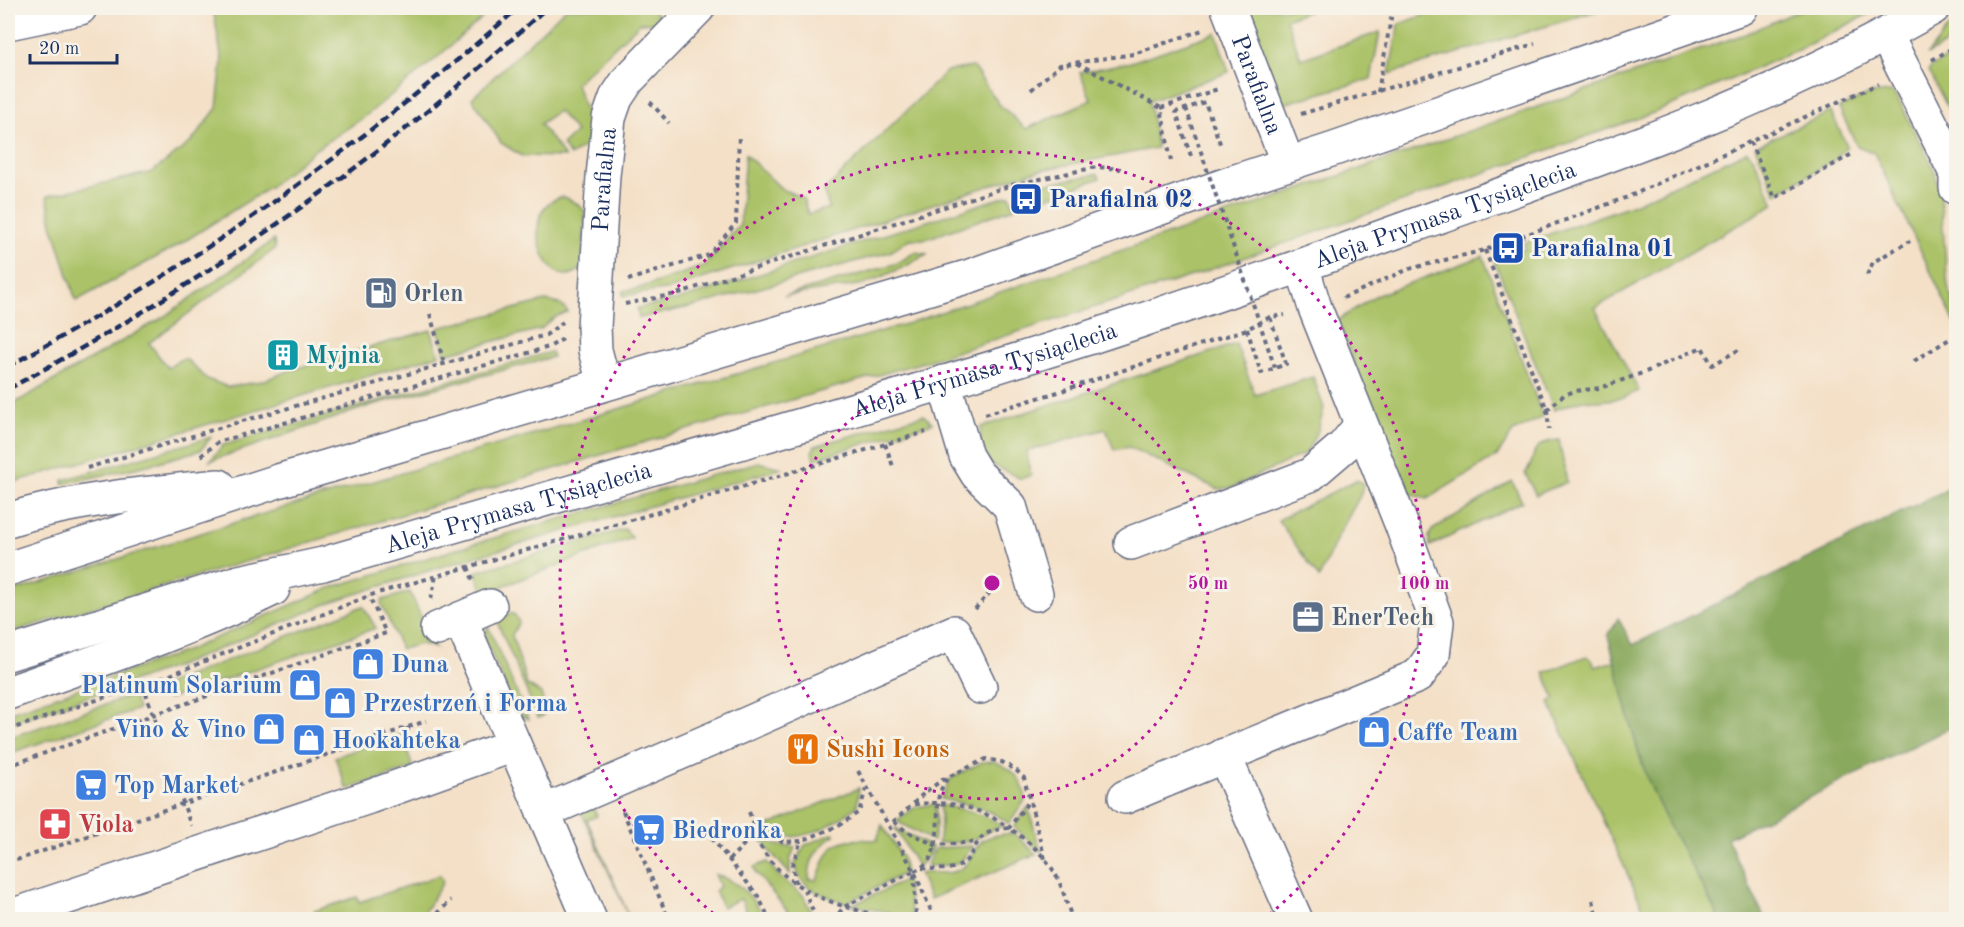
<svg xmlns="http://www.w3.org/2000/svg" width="1964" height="927" font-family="'Old Standard TT',serif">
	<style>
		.green { fill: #abc267; stroke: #637862; stroke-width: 1.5 }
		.forest { fill: #88a85c; stroke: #526c5d; stroke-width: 1.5 }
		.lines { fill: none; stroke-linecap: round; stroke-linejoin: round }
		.minor-casing { stroke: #676d83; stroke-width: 36 }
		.major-casing { stroke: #676d83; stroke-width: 36 }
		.path { stroke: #676d83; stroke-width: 4; stroke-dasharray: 4.5 4.5; stroke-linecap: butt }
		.minor { stroke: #fff; stroke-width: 33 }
		.major { stroke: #fff; stroke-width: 33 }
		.rail { stroke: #1b2f5e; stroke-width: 4.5; stroke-dasharray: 9 4.5; stroke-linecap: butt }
		.path-bridge { stroke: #676d83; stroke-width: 4; stroke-dasharray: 4.5 4.5; stroke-linecap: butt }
		.ring { fill: none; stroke: #b5179e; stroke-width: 3; stroke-dasharray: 3 6 }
		.labels { text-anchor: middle; stroke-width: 6; stroke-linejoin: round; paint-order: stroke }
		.street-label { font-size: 24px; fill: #1b2f5e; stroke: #f7f3e8 }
		.transit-label { font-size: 24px; font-weight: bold; fill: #164399; stroke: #f7f3e8; text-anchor: start }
		.service-label { font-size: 24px; font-weight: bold; fill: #4e5e75; stroke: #f7f3e8; text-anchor: start }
		.culture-label { font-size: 24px; font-weight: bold; fill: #0d838f; stroke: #f7f3e8; text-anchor: start }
		.shop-label { font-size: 24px; font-weight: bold; fill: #366cbe; stroke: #f7f3e8; text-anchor: start }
		.food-label { font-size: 24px; font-weight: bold; fill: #c56008; stroke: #f7f3e8; text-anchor: start }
		.health-label { font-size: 24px; font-weight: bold; fill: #be3a42; stroke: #f7f3e8; text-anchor: start }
		.centre { fill: #b5179e; stroke: #f7f3e8; stroke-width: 3 }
		.ring-label { font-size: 18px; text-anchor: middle; font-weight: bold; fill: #b5179e; stroke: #f7f3e8; stroke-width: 6; stroke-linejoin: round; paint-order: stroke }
	</style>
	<rect width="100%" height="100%" fill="#f7f3e8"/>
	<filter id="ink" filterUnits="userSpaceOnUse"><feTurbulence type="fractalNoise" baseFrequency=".0167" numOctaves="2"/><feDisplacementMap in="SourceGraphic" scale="12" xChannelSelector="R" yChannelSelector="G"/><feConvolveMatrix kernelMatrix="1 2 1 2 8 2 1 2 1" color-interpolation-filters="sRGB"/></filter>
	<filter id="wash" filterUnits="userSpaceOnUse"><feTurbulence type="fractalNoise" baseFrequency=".008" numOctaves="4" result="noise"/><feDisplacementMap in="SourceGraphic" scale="24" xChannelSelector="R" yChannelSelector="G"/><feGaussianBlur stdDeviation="1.35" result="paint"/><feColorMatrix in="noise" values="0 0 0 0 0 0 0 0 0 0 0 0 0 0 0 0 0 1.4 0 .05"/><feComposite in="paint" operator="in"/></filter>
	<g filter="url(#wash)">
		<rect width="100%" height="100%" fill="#f4e0c7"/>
		<g class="green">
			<polygon points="213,8 493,8 439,56 363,118 316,149 267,189 177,246 76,301 52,224 47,196 152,172 191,142 217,108 222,61"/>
			<polygon points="566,8 654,8 653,9 659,17 655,22 640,23 576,83 582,103 591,118 591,130 586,145 570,156 562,145 576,132 558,111 540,124 565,157 522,156 501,143 472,98"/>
			<polygon points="1245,8 1318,8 1286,19 1301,59 1380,32 1371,79 1283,104 1244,14"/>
			<polygon points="1445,8 1606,8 1389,74 1399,24"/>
			<polygon points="1805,8 1880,8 1800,49 1656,112 1198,274 934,359 614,451 8,633 8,593 243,520 909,323 1415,150 1745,34"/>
			<polygon points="1956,23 1956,38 1927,55 1947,29"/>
			<polygon points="1216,33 1229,72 1149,101 1157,148 1035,171 671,289 623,296 623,291 640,288 704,266 740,225 745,154 782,189 803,198 808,214 829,208 824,191 947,71 973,67 999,104 1026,129 1091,100 1080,72 1131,62"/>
			<polygon points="1956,53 1956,124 1929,71 1931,67"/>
			<polygon points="1891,92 1897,97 1934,169 1940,192 1948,287 1956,315 1956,325 1874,153 1857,146 1839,108 1870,94"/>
			<polygon points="1831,112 1847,146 1836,159 1776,194 1755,146"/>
			<polygon points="1747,151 1754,158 1774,204 1595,308 1639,391 1623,398 1599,401 1583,400 1554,410 1494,260 1525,249 1524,243 1634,204"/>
			<polygon points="1098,174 1100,178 1042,199 1038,185"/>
			<polygon points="1010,195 1014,208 926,239 910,239 890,252 699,305 639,318 637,308 678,300"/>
			<path d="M564 197 576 203 585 211 583 268C578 271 573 275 566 275 540 276 520 202 564 197Z"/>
			<polygon points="274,240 275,249 149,343 168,368 181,359 186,359 207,379 228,387 262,381 294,369 431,330 439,355 8,484 8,407 162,318"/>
			<polygon points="915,252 927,254 906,266 865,284 784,296 898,263"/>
			<polygon points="1483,256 1543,417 1513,432 1497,456 1427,499 1403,492 1338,320 1375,296"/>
			<path d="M545 301C556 302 562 304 568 312L555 317 541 329 445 354 438 328Z"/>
			<polygon points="1236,344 1255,395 1313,377 1324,408 1318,430 1306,453 1231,488 1217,489 1129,447 1114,450 1106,429 1027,451 1031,475 1021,479 989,463 979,447 981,427"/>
			<polygon points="551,352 553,357 372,405 210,461 223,445"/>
			<polygon points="923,415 933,423 814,459 812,452 815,446"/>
			<polygon points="211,437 201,450 148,465 63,484 63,480"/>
			<path d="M1559 440 1567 482 1536 495 1525 473C1540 459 1523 444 1559 440Z"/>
			<polygon points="758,462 782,468 444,566 334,601 180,665 8,724 8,713 186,651 330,588 473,544"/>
			<polygon points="1356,480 1363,483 1361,494 1338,536 1319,578 1278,520"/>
			<polygon points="1512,481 1522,502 1430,546 1429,536 1432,530"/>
			<polygon points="625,529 632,538 484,593 475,572"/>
			<polygon points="410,592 435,648 421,644 401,649 381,603 382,600"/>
			<polygon points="363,606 376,628 168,699 163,686"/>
			<polygon points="511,613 515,615 519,622 512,635 527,685 541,693 545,708 543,716 538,718 496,619"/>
			<polygon points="488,626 528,719 519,715 485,639 485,632"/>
			<path d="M1586 656 1592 660 1595 667 1615 661C1625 696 1631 734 1644 768 1664 821 1695 868 1719 919H1648L1549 702 1555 699 1544 673Z"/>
			<polygon points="133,695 138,709 8,754 8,738"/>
			<polygon points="402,734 413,768 348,789 346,787 335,757"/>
			<path d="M994 761C1014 770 1022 777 1026 799L1009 824C990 808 965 804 941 799L950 779 982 762Z"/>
			<path d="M859 788 857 806C835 825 790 851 765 827Z"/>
			<polygon points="591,802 597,816 587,820 630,919 579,807"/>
			<polygon points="935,804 936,824 933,841 896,821 916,807"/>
			<path d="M940 805C963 809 984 813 1003 826 991 829 987 832 977 838 966 843 950 843 938 843L941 825Z"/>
			<polygon points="1028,807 1041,852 1014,827"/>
			<path d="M882 825 902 857 905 873 846 903C824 895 799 890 795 864L805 845 834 833V835C818 848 809 857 809 879L817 880C831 840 835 838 877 840Z"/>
			<polygon points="895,828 932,847 928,856 918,867"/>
			<path d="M1014 833 1036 854 930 899 919 874C931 870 942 875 953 872 972 868 971 847 985 839 994 834 1004 834 1014 833Z"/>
			<polygon points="760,836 775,845 795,847 790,861 790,874 767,848"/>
			<path d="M972 846C957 871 952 864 926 866L936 848Z"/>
			<polygon points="767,862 781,878 803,895 811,911 808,913 811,919 791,919 786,909 756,873 754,867"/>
			<path d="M715 874C742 884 752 895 765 919H750L741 899 722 907 715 890 720 887Z"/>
			<polygon points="440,875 443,882 420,919 316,919 314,911 357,897 359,902"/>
			<polygon points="906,880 912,917 852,905"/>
		</g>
		<path class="forest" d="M1956 485V725L1727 838 1765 919H1719C1695 868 1661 820 1643 766 1629 724 1620 679 1608 636L1618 618 1633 645Z"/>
	</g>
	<g filter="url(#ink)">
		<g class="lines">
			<defs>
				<g id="minor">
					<path id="s1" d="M1228 8 1288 164"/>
					<polyline points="8,23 80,8"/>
					<polyline points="1886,35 1956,173 1956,188"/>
					<polyline points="944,382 966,456 977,474 1010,506 1036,594"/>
					<path id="s2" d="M604 384 595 350 594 327 603 176 609 118 616 98 628 80 698 8"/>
					<polyline points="1131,543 1310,475 1344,446 1361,425"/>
					<polyline points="460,619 590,920"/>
					<polyline points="437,629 490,606"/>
					<polyline points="1224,755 1296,920"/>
					<polyline points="1125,797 1418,676 1433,655 1437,622 1402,526 1315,308 1302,266"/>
					<polyline points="543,812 717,737 954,632 980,687"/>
					<polyline points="8,917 369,797 514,745"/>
				</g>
				<g id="major">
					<path d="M8 520C75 499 149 493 219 486"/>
					<polyline points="8,569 278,481 970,276 1239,180 1334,149 1741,8"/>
					<path id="s3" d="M8 654 239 582 323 564C578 489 834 418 1088 338 1196 303 1304 265 1412 226 1589 163 1770 103 1933 8"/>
					<path d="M8 693C97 661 187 631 273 589"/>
				</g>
			</defs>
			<use href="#minor" class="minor-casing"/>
			<use href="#major" class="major-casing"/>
			<g class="path">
				<polyline points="1932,60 1956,46"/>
				<polyline points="1077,63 1161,108"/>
				<polyline points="1031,90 1060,65 1134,54 1205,29"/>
				<polyline points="1378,92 1392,12"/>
				<polyline points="650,102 669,123"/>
				<polyline points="1301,114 1535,44"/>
				<polyline points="1750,142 1775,198 1854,153"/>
				<polyline points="1191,156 1176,112 1205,102 1221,146"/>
				<polyline points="1171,161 1161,108 1218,89"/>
				<polyline points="1485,250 1547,410 1549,429"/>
				<polyline points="1867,275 1873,262 1910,241"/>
				<polyline points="628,280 709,255 736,223 739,134"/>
				<polyline points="1343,298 1409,269 1485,250 1630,196 1878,84"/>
				<polyline points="625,304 676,294 1012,185 1097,167 1121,169"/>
				<polyline points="430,314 444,363"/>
				<polyline points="1247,329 1261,373 1286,364 1270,317"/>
				<polyline points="1914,361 1956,335"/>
				<polyline points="1547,410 1564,395 1575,391 1600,388 1648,371 1702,347 1712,365 1742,348"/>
				<polyline points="985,414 1058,392 1247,329 1270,317 1285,315"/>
				<polyline points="885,444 894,469"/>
				<polyline points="201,456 218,442 549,347 563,339"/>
				<polyline points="87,468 232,424 546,335 563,322"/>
				<polyline points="468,567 473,580"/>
				<polyline points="431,599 436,576"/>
				<polyline points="975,609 993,589 997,576"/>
				<polyline points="143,684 156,723"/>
				<polyline points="407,727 414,749"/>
				<polyline points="8,730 165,677 374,594 628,521 926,432"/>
				<polyline points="8,766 386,633 369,596"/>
				<polyline points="858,771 914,871 935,920"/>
				<path d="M945 778 924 793 912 805C948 799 980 807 1009 828L1029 801"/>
				<polyline points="179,791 191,826"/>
				<polyline points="623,811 669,920"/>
				<polyline points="749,812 757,832 784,842 801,841 838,826 859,812 866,789"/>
				<polyline points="893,822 912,805"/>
				<polyline points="894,822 906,831 935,845 978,842"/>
				<polyline points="706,831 758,896 770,920"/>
				<path d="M757 832 753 835C761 847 768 860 778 869 810 901 855 910 897 920"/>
				<polyline points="729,860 753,835"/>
				<polyline points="8,863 426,721"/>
				<path d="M922 868C934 869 948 871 959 866 973 859 974 841 986 834 993 830 1002 829 1009 828 1029 841 1048 858 1058 879 1064 892 1067 906 1073 920"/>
				<path d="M914 871C941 862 937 826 938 803 938 794 943 785 948 777L986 759 1002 762 1017 771 1024 778 1045 859"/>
				<polyline points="796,883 792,865 801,841"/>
				<polyline points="804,890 817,920"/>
				<polyline points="1593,900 1598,920"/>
				<polyline points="431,920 451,900"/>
				<polyline points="833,920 844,907 914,871 916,920"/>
			</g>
			<use href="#minor" class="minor"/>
			<use href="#major" class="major"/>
			<g class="rail">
				<path d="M8 366C192 269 362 145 518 8"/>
				<path d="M8 389C201 285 385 158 546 8"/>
			</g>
			<polyline class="path-bridge" points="1186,108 1275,368"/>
		</g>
	</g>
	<g class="ring">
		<circle cx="992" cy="583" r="216"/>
		<path d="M720 919A432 432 0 1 1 1264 919"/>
	</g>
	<defs>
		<symbol id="bus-square" viewBox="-11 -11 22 22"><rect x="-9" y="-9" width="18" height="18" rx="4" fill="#1a4fb4" stroke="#f7f3e8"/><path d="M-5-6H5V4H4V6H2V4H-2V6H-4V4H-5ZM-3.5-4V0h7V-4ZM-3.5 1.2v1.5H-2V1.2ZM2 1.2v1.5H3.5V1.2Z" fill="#fff"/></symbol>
		<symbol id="fuel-square" viewBox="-11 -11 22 22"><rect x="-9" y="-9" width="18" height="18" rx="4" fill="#5c6f8a" stroke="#f7f3e8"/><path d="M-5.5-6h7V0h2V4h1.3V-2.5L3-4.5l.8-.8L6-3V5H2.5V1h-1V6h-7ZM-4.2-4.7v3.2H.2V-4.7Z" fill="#fff"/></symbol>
		<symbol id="building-square" viewBox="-11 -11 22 22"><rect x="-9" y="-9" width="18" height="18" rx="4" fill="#0f9aa8" stroke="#f7f3e8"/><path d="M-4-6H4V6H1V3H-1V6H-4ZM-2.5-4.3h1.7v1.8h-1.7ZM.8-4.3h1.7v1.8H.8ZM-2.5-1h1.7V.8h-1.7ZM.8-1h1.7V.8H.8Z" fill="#fff"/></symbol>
		<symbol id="office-square" viewBox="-11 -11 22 22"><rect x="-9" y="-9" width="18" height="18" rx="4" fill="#5c6f8a" stroke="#f7f3e8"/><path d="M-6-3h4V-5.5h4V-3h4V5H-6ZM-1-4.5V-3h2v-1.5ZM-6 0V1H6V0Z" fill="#fff"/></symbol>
		<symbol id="shop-square" viewBox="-11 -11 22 22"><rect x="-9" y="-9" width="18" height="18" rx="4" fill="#3f7fe0" stroke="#f7f3e8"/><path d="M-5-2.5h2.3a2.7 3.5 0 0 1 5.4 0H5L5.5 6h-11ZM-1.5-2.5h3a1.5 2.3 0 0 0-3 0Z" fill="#fff"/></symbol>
		<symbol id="restaurant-square" viewBox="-11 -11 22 22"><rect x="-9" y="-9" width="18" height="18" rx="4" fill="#e8710a" stroke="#f7f3e8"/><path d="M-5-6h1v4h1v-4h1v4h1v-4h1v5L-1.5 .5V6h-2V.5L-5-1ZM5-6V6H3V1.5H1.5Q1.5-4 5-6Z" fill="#fff"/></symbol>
		<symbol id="supermarket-square" viewBox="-11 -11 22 22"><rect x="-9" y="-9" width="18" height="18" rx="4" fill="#3f7fe0" stroke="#f7f3e8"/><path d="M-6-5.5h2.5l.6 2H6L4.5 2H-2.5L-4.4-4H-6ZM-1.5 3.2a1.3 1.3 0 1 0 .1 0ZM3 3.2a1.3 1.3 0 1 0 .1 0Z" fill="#fff"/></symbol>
		<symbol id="pharmacy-square" viewBox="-11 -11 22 22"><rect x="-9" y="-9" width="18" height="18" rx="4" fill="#e0444e" stroke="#f7f3e8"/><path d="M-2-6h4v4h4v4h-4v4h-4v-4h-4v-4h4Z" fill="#fff"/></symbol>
	</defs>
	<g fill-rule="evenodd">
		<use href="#bus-square" x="1007" y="180" width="38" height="38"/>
		<use href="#bus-square" x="1489" y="229" width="38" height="38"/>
		<use href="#fuel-square" x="362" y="274" width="38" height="38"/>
		<use href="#building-square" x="264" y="336" width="38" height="38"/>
		<use href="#office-square" x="1289" y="598" width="38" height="38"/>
		<use href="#shop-square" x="349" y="645" width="38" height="38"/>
		<use href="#shop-square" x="286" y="666" width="38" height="38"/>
		<use href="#shop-square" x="321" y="684" width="38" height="38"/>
		<use href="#shop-square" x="250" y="710" width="38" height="38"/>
		<use href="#shop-square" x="1355" y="713" width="38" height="38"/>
		<use href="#shop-square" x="290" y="721" width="38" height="38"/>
		<use href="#restaurant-square" x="784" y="730" width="38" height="38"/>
		<use href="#supermarket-square" x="72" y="766" width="38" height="38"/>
		<use href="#pharmacy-square" x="36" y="805" width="38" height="38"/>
		<use href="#supermarket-square" x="630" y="811" width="38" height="38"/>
	</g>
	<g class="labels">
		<g class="street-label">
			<text dy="8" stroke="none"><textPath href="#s1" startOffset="82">Parafialna</textPath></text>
			<text dy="8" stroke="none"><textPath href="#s2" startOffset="206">Parafialna</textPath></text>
			<text dy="8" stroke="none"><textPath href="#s3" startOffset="1503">Aleja Prymasa Tysiąclecia</textPath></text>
			<text dy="8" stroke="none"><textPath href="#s3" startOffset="1017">Aleja Prymasa Tysiąclecia</textPath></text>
			<text dy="8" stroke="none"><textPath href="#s3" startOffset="531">Aleja Prymasa Tysiąclecia</textPath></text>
		</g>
		<g class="transit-label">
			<text x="1049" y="207">Parafialna 02</text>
			<text x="1531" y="256">Parafialna 01</text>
		</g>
		<g class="service-label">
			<text x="404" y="301">Orlen</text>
			<text x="1331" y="625">EnerTech</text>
		</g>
		<g class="culture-label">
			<text x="306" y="363">Myjnia</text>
		</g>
		<g class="shop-label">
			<text x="391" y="672">Duna</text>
			<text x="282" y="693" text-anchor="end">Platinum Solarium</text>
			<text x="363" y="711">Przestrzeń i Forma</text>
			<text x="246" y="737" text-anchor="end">Vino &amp; Vino</text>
			<text x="1397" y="740">Caffe Team</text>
			<text x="332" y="748">Hookahteka</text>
			<text x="114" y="793">Top Market</text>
			<text x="672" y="838">Biedronka</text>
		</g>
		<g class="food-label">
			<text x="826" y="757">Sushi Icons</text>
		</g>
		<g class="health-label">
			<text x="78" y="832">Viola</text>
		</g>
	</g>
	<circle cx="992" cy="583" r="9" class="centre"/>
	<g class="ring-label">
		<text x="1208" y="589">50 m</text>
		<text x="1424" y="589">100 m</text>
	</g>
	<rect width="1964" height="927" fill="none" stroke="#f7f3e8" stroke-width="30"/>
	<path d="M30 54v9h87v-9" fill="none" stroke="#1b2f5e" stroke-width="3"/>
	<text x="39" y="54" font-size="18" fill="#1b2f5e" stroke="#f7f3e8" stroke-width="4.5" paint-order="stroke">20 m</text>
</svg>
